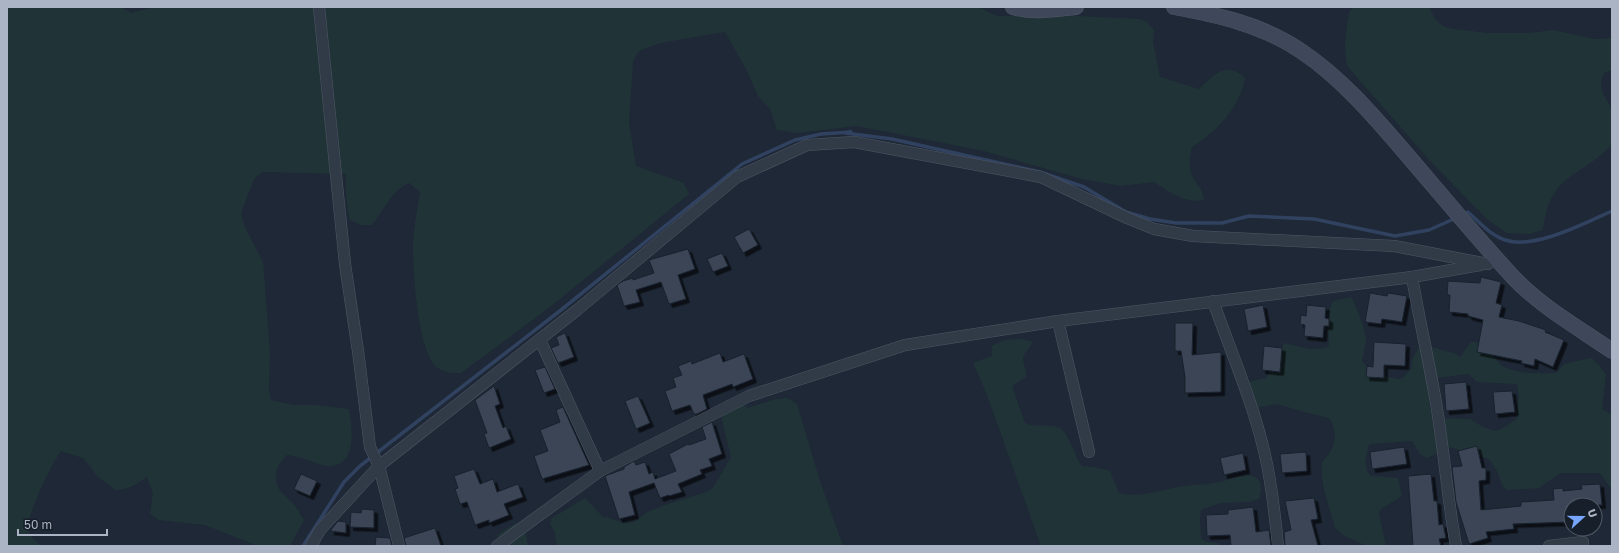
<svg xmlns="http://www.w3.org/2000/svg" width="1619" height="553" font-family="'Golos Text',sans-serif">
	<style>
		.green { fill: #203437; fill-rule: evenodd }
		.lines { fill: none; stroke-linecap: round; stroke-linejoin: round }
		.stream { stroke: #30425f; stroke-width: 3.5 }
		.building { fill: #3a4557; stroke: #19212d; filter: url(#shadow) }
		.street-casing { stroke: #4f5765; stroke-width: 12 }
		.secondary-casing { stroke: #4f5765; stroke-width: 16 }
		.street { stroke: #313a47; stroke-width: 11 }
		.secondary { stroke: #3f485a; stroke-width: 15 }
	</style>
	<defs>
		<filter id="shadow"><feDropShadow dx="3.5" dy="3.5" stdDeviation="0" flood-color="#0009"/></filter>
	</defs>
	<rect width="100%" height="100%" fill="#1e2836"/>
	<g class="green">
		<path d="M7 7H121L131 13 155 7H978L997 16 1057 15 1140 19 1147 22 1154 30 1153 42 1160 77 1199 89C1214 75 1226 60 1245 78 1239 109 1217 131 1192 147 1189 159 1188 171 1195 181 1201 190 1202 188 1204 200 1185 204 1169 192 1154 182L1121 186 1082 179 984 151 857 126 796 133 777 130 770 109 758 96 746 69 725 32 660 43 639 51 633 61 629 122 636 166 684 183 689 194 550 307 461 373C453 373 445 373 438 368 417 354 413 269 413 244 414 227 417 210 420 192L409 183C390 192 385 209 372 225H361L350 220C346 205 345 190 346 174L263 172 254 179 241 213 244 225 263 262 270 353 269 389 271 400 293 405H317L349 409C352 426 358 466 329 466 315 465 302 456 287 455 275 466 271 480 283 494 285 497 289 499 292 502 297 508 300 514 304 520L290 546H258L205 525 159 520 150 514 153 493 147 477C136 485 129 489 116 490L98 477 83 458 61 451C53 461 27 515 28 527 28 535 35 541 41 546H7Z"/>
		<path d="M1355 7H1426L1430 8 1435 19 1443 26 1454 29 1487 33H1530L1553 30 1595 39 1612 38V70L1604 73C1595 96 1610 96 1612 114 1613 124 1612 135 1612 145 1578 180 1551 171 1543 230L1529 234 1507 233 1488 220 1432 163 1347 66C1343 46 1346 29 1350 10Z"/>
		<path d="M1351 297C1356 306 1365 328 1366 339 1366 346 1363 354 1362 361L1372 373 1398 379 1403 378 1411 369 1413 358 1421 344 1456 354 1460 357 1471 342 1486 343C1490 349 1494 358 1500 364 1511 374 1542 374 1556 373L1564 364 1591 358 1599 365 1606 375 1602 409 1612 414V490L1600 473H1561L1539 488 1508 490 1503 487 1497 471 1489 459 1449 447 1427 458 1420 454 1412 441 1369 444 1365 462 1368 473 1372 476 1398 478 1402 496 1381 509 1379 514 1386 546H1367L1344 536 1335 528C1331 511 1319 481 1322 465 1323 459 1327 457 1330 452 1337 442 1336 428 1329 418L1304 412 1277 404 1256 408 1248 382 1266 378 1276 363 1284 343C1299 346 1314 353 1329 346 1329 331 1326 314 1333 301ZM1468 374 1477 382 1517 384 1519 394 1517 419 1500 430 1495 431 1483 427 1470 419 1436 418 1430 408 1428 385 1435 378Z"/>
		<path d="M1021 339 1032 341C1031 349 1024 351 1023 358 1023 365 1027 369 1026 377L1012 386 1025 423C1036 428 1049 423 1060 428 1068 432 1075 457 1082 466L1094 467 1110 471 1119 493C1141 499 1164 488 1186 486 1197 484 1208 485 1219 482 1229 480 1243 474 1252 476 1263 478 1262 491 1259 499L1249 502 1220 503 1201 510 1200 521 1201 538 1206 542 1217 543 1220 546H1041L987 395 973 363 992 356V346L1004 340Z"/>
		<path d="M787 398 797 404 820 481 843 546H557L555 533 550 524 552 518 585 498 603 517C613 517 619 524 629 523 639 522 642 514 650 511 669 502 689 499 708 491L713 488 731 457 719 408 726 400 741 403 748 408 776 399Z"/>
		<polygon points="516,523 525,529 528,546 507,546 497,535"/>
	</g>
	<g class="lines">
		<g class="stream">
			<polyline points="1046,174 1084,187 1126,212 1150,219 1176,223 1222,223 1249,216 1314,219 1395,236 1429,230 1456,218"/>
			<path d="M1463 215 1468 212C1479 222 1490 235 1505 240 1534 250 1585 223 1612 211"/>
			<polyline points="303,546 344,482 360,466 561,310 742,164 795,140 821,134 851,132 845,133 892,139 1040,172"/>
		</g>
	</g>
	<g class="building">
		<polygon points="749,229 758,245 743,253 734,237"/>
		<polygon points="688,249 695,269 678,275 686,299 669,304 661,282 636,290 640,302 624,306 617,285 623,281 633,278 633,280 654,273 649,260"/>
		<polygon points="722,253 728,266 713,272 707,259"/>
		<polygon points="1481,277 1501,282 1496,303 1502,305 1499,317 1519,321 1546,330 1545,332 1564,340 1553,367 1535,359 1534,366 1521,363 1522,361 1477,352 1483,320 1468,316 1468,314 1449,312 1450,295 1447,295 1448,281 1480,283"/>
		<polygon points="1370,293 1387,296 1388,293 1407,296 1402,322 1382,319 1381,324 1365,322"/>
		<polygon points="1263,305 1267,327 1248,331 1244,309"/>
		<polygon points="1307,305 1326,307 1325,318 1329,319 1329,326 1324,326 1323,338 1304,336 1305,325 1300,324 1301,315 1306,316"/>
		<polygon points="1175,323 1193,323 1192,355 1221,352 1221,392 1185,393 1185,377 1181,351 1175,351"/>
		<polygon points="565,333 574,357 558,363 551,348 559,345 556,337"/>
		<polygon points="1374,342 1406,344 1405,366 1384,365 1384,378 1366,377 1367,366 1373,367"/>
		<polygon points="1264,346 1282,348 1280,372 1262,370"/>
		<polygon points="720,353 723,362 744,354 753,379 733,387 732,384 703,395 707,409 697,414 694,414 690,405 672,411 665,391 676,387 673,378 682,375 678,366 691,361 692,364"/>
		<polygon points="545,367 555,389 544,393 535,370"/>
		<polygon points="1466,382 1469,409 1446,411 1444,384"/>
		<polygon points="494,386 500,404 495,406 503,428 506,426 511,439 489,448 484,434 487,433 475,400"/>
		<polygon points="1512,391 1515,412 1495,414 1493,392"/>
		<polygon points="638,396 650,423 636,429 625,401"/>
		<polygon points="563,407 589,465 542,479 534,456 548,451 540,430 560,422 556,410"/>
		<polygon points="712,422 722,454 709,459 712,466 700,470 702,474 678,484 682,492 669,496 669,495 660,498 654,483 629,492 635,515 619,519 605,476 624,469 624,467 634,461 636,465 645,462 649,474 653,472 655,479 676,471 669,454 688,444 689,445 706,439 702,427"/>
		<polygon points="1477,446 1482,468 1486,468 1486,480 1479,481 1481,510 1521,506 1521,502 1554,500 1553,489 1563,488 1563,491 1582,489 1581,485 1600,484 1602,505 1571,505 1571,522 1513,524 1514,529 1486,532 1488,538 1469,544 1456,502 1452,467 1462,466 1458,451"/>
		<polygon points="1404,447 1407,464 1372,469 1370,452"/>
		<polygon points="1306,452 1307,471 1282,473 1280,454"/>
		<polygon points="1243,453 1246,470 1224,475 1220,458"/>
		<polygon points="474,469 480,484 493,479 497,492 518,484 523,497 504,504 509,515 489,523 489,520 475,525 467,502 460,504 455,489 458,488 454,476"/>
		<polygon points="301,474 317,481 310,496 294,489"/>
		<polygon points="1431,474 1434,501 1437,501 1439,525 1443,524 1446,538 1439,539 1441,546 1413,546 1408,476"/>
		<polygon points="1314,498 1318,519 1311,520 1318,546 1285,546 1284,532 1291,530 1285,501"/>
		<polygon points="1253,507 1256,532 1269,530 1271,546 1231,546 1230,535 1207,536 1206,515 1228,514 1228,510"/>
		<polygon points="362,509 374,510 374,528 350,527 351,512 361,513"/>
		<polygon points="338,521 346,522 346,533 330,531"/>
		<polygon points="435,528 441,546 406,546 404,538"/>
		<polygon points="376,537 390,538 392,546 375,546"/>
	</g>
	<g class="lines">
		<defs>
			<g id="street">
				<polyline points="319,7 345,264 358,351 370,447 379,466 399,546"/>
				<path d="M1412 277C1419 318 1428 357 1435 397 1444 447 1447 497 1456 546"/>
				<path d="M1213 301C1231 352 1253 402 1265 455 1272 485 1275 515 1278 546"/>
				<polyline points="1058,321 1089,452"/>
				<polyline points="540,340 600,471"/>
				<polyline points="311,546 320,530 379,466 577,310 737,177 807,145 854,142 1041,177 1127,218 1154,229 1193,236 1394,246 1488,264"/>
				<polyline points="497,546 600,471 749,396 905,345 1058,321 1412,277 1480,265"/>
				<polyline points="1549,546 1583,542"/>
			</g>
			<g id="secondary">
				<path d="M1013 7C1034 13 1055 9 1076 7"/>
				<path d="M1174 7C1218 15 1263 25 1301 51 1340 77 1372 114 1402 149 1439 192 1475 236 1513 277 1541 307 1579 328 1612 351"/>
			</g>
		</defs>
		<use href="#street" class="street-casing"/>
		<use href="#secondary" class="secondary-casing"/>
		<use href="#street" class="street"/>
		<use href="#secondary" class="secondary"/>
	</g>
	<rect width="1619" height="553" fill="none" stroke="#abb4c4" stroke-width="16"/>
	<g transform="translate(1583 517) rotate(69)"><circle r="19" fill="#171f2b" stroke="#525b68"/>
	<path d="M0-3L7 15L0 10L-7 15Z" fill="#77a7fd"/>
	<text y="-6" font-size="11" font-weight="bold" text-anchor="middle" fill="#abb4c4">U</text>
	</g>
	<path d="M18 529v6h89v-6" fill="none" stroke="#abb4c4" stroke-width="2"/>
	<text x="24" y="529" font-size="12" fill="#abb4c4" stroke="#171f2b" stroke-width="3" paint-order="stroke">50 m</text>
</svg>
